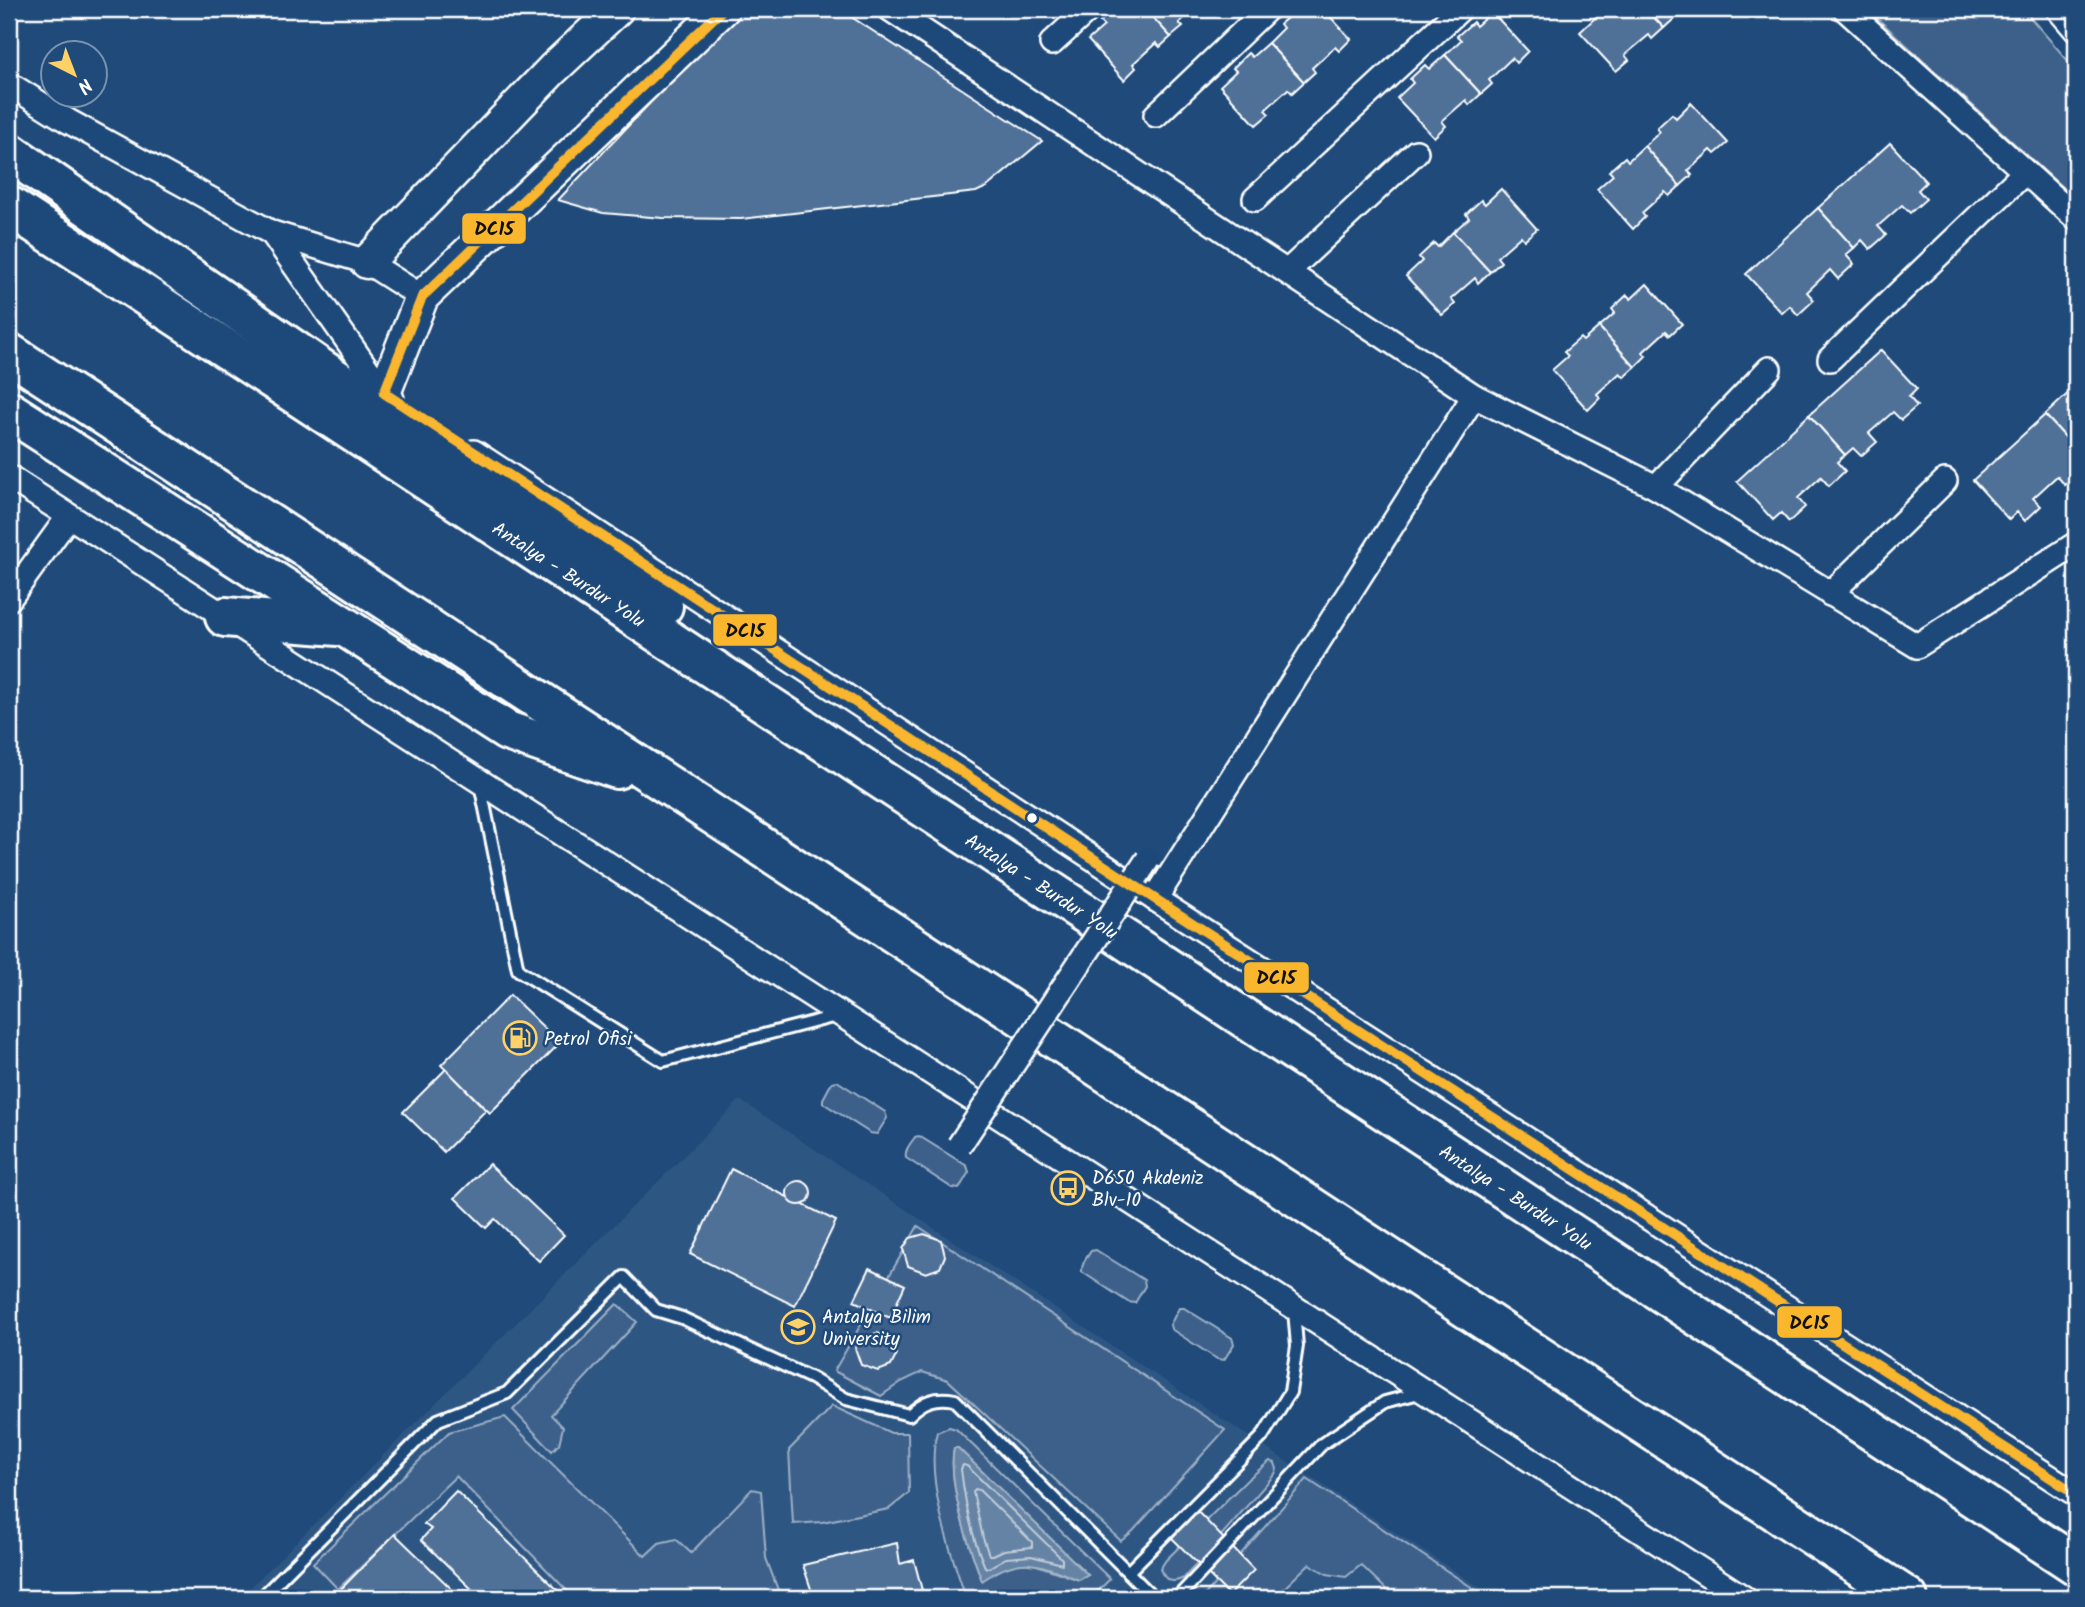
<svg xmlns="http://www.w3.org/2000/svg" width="2085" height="1607" font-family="Kalam,sans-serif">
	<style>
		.built { fill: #2e5683 }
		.green { fill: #3c618b; stroke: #9eb0c5; stroke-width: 2; fill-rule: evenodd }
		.water { fill: #6583a4; stroke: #a3b5c8; stroke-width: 2 }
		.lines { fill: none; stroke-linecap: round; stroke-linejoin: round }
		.shore { stroke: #c1cddb; stroke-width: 2 }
		.building { fill: #507197; stroke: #fff; stroke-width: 2 }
		.lane-casing { stroke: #fff; stroke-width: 16 }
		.street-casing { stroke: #fff; stroke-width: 28 }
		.secondary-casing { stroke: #fff; stroke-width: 37 }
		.highway-casing { stroke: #fff; stroke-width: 44 }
		.lane { stroke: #1f4a7a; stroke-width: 10 }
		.street { stroke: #1f4a7a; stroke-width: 23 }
		.secondary { stroke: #1f4a7a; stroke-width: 32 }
		.highway { stroke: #1f4a7a; stroke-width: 38 }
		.street-bridge-casing { stroke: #fff; stroke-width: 28; stroke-linecap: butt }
		.street-bridge { stroke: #1f4a7a; stroke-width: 23 }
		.bus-1-casing { stroke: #1f4a7a; stroke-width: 16 }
		.bus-1 { stroke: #fab62d; stroke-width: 10 }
		.bus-dot { fill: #fff; stroke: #1f4a7a; stroke-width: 2.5 }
		.labels { text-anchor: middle; stroke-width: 5; stroke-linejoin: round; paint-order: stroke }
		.street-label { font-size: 19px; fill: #fff; stroke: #1f4a7a }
		.poi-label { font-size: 19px; fill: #fff; stroke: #1f4a7a; text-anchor: start }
		.line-badge { stroke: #1f4a7a; stroke-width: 2.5 }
		.pale-badge-label { font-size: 19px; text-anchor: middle; font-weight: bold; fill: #111 }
	</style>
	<rect width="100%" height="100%" fill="#1f4a7a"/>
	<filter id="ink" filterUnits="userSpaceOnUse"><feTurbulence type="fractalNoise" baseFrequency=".0143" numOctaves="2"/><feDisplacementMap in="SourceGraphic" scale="14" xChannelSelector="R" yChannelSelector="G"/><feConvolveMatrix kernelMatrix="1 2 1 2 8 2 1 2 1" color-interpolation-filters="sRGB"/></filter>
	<g filter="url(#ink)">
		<polygon class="built" points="740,1100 1257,1442 1496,1598 240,1598"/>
		<g class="green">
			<polygon points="1867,9 2023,9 2076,70 2076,200"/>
			<polygon points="837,1081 885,1112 887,1118 877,1134 870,1133 823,1103 823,1099 832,1082"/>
			<path d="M919 1136 967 1166 969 1172 959 1189 952 1188 906 1158C904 1150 911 1143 915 1137Z"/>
			<polygon points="918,1226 1225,1430 1133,1531 1121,1541 948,1380 922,1372 901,1382 881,1396 834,1371"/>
			<path d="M1096 1250 1144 1280 1145 1286 1135 1303 1128 1302 1082 1272C1081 1264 1087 1257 1091 1251Z"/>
			<polygon points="617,1304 637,1322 551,1415 563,1427 559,1444 552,1451 513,1410"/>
			<polygon points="1179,1308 1184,1308 1232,1338 1234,1344 1224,1360 1217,1359 1171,1329 1170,1325"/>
			<polygon points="832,1406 891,1433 908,1433 909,1493 889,1509 822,1522 793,1524 789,1450"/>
			<polygon points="505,1417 645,1556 659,1543 676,1539 691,1553 752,1489 761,1491 766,1558 781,1598 574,1598 456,1476 338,1589 313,1563 449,1432"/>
			<path d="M949 1427 956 1429 1110 1579 1091 1598H966C951 1554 924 1478 937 1432ZM954 1448H958L1088 1575 1079 1580 1031 1563 1008 1565 982 1580C969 1547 947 1482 954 1448Z"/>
			<path d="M1270 1461 1275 1463 1277 1469 1275 1474 1184 1578C1172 1584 1165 1581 1160 1569L1166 1560 1248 1479Z"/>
			<polygon points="1307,1479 1488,1598 1395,1598 1361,1565 1346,1577 1327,1574 1309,1564 1274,1598 1202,1598"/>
		</g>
		<path class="water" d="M954 1448H958L1088 1575 1079 1580C1038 1563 1021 1554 982 1581 969 1546 947 1484 954 1448Z"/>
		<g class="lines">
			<g class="shore">
				<path d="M963 1465 967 1466 1062 1559V1564L1031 1556 1006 1558 988 1568 985 1567C971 1536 965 1503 961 1469Z"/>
				<polygon points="975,1489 979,1490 1032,1542 1032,1547 1004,1550 993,1555 989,1555 983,1538 973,1492"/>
			</g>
		</g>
		<g class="building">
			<polygon points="739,9 839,9 1042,141 987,187 976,192 741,219 663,218 603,213 558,200"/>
			<polygon points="1115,9 1119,12 1123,9 1145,9 1171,37 1160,47 1156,43 1133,64 1136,68 1124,80 1088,40 1104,26 1100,22"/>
			<polygon points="1145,9 1194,9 1179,23 1183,27 1171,37"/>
			<polygon points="1305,9 1323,9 1351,39 1339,51 1335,47 1312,68 1315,72 1304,82 1268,43 1283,28 1280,24 1296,10 1299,14"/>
			<polygon points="1598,9 1646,9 1664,28 1652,39 1649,35 1625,55 1629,60 1616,71 1580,32 1596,17 1593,13"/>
			<polygon points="1646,9 1677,9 1672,13 1675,18 1664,28"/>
			<polygon points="1492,12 1528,51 1516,63 1512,58 1489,80 1492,84 1481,94 1445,55 1461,40 1457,36 1473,22 1476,26"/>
			<polygon points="1268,43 1304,82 1292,93 1288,89 1265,110 1269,114 1256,125 1220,86 1236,71 1233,68 1248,53 1252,57"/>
			<polygon points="1445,55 1481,94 1469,105 1466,100 1442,121 1446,126 1434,137 1397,98 1413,83 1410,79 1425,65 1429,69"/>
			<polygon points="1691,103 1728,143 1715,154 1711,150 1688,171 1692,175 1680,186 1644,146 1660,132 1657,128 1672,114 1676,118"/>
			<polygon points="1890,143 1926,182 1918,190 1926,199 1910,213 1902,205 1878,226 1886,235 1870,249 1862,240 1854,248 1818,208"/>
			<polygon points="1644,146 1680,186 1669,196 1665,192 1642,213 1645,217 1633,229 1597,189 1613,175 1609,171 1625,157 1628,161"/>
			<polygon points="1501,189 1537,229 1524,240 1521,236 1497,257 1501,262 1490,272 1453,232 1469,218 1466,214 1481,200 1485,204"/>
			<polygon points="1818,208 1854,248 1846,255 1854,264 1838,279 1830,270 1807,292 1814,300 1798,315 1790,306 1782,313 1746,274"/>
			<polygon points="1453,232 1490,272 1478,283 1475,278 1451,299 1455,304 1442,315 1406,276 1422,261 1419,257 1434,243 1438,247"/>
			<polygon points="1647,284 1682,324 1670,335 1666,331 1643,352 1646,356 1635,367 1599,327 1615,313 1612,309 1627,295 1631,299"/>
			<polygon points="1599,327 1635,367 1624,377 1620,373 1597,394 1600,398 1588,410 1552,370 1568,356 1564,352 1580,338 1583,341"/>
			<polygon points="1881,350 1917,389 1909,397 1917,406 1901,420 1893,412 1869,433 1877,442 1861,456 1853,448 1845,455 1809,415"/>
			<polygon points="2076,386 2076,449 2045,415"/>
			<polygon points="1809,415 1845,455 1837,462 1845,471 1829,486 1821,477 1798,498 1805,507 1789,522 1781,513 1773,520 1737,481"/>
			<polygon points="2045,415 2076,449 2076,458 2073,462 2076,465 2076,475 2065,485 2057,476 2033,498 2041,506 2025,521 2017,512 2009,520 1973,480"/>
			<polygon points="510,995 560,1043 490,1113 441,1065"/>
			<polygon points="446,1069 486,1110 444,1152 403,1112"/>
			<polygon points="489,1164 564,1235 539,1261 495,1219 486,1228 455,1198"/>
			<polygon points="731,1169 836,1221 795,1306 690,1254"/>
			<circle cx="799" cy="1193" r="12"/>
			<polygon points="924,1234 941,1240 945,1256 940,1268 926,1273 908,1266 903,1249 910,1238"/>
			<polygon points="870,1268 905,1285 890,1318 854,1301"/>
			<polygon points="877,1333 893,1338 897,1354 891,1366 878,1371 861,1365 855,1348 862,1337"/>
			<polygon points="456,1491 566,1598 481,1598 421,1540 431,1529 424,1524"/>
			<polygon points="1194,1508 1254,1570 1229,1595 1167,1533"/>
			<polygon points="395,1534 461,1598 336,1598 334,1596"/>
			<polygon points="897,1543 900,1564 914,1560 924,1598 814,1598 803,1565"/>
		</g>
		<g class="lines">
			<defs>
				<g id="lane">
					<polyline points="480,784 518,970 663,1061 840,1015"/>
					<polyline points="1128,1572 1262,1437 1290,1392 1297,1346 1294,1310"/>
					<path d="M261 1598 438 1420 507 1393 624 1277 656 1310 682 1318 746 1348 811 1378 846 1399 909 1415C923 1401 936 1396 955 1400L1154 1598"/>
					<polyline points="1177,1598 1322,1444 1385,1402 1423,1392"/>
				</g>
				<g id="street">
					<polyline points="890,9 1474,396 1656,487 1917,646 2076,544"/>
					<polyline points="1845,9 2076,218"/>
					<polyline points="2058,9 2076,30"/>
					<polyline points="1052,43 1089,9"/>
					<polyline points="9,84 68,121 272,233 367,262 422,297"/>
					<polyline points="1156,115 1267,9"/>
					<polyline points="1255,199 1460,9"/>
					<polyline points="272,233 384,393 392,399"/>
					<polyline points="1287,272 1416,152"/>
					<polyline points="1830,359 2025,172"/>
					<polyline points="474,452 1155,899 2076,1494"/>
					<polyline points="9,477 1744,1598"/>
					<polyline points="1656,487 1769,369"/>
					<polyline points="1830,594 1945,481"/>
					<polyline points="9,599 69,516"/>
					<polyline points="1155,899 1474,396"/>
				</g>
				<g id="secondary">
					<polyline points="367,262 553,69 617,9"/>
					<polyline points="384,393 422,297 723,9"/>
				</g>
				<g id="highway">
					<polyline points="9,152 663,606"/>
					<polyline points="9,206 2076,1565"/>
					<polyline points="9,353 1908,1598"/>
					<polyline points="9,411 507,731 617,769"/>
					<polyline points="225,617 338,626"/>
				</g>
			</defs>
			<use href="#lane" class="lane-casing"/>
			<use href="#street" class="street-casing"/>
			<use href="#secondary" class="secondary-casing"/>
			<use href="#highway" class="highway-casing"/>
			<use href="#lane" class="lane"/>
			<use href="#street" class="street"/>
			<use href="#secondary" class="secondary"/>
			<use href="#highway" class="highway"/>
			<defs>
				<polyline id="street-bridge" points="959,1146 1148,859"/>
			</defs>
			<use href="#street-bridge" class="street-bridge-casing"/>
			<use href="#street-bridge" class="street-bridge"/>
			<defs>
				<polyline id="bus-1" points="723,9 422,297 384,393 1155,899 2076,1494"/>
			</defs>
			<use href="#bus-1" class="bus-1-casing"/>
			<use href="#bus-1" class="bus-1"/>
		</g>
	</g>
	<defs>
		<symbol id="fuel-ring" viewBox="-11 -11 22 22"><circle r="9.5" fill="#1f4a7a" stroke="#ffd166" stroke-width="1.5"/><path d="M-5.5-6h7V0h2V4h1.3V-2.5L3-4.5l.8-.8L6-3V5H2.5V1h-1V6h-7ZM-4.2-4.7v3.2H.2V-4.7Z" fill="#ffd166"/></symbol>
		<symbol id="bus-ring" viewBox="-11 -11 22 22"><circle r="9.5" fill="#1f4a7a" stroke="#ffd166" stroke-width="1.5"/><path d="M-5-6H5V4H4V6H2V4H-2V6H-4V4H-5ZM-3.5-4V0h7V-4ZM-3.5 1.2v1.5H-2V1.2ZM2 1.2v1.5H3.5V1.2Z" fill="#ffd166"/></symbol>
		<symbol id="university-ring" viewBox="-11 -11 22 22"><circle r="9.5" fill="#1f4a7a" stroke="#ffd166" stroke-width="1.5"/><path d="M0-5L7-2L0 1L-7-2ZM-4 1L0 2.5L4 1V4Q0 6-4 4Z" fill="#ffd166"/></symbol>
	</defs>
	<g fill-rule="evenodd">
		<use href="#fuel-ring" x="501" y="1019" width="38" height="38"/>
		<use href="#bus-ring" x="1049" y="1169" width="38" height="38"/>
		<use href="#university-ring" x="779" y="1308" width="38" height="38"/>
	</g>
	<circle class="bus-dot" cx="1032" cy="818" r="6"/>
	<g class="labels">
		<g class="street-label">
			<text transform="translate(569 574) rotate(33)" y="7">Antalya - Burdur Yolu</text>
			<text transform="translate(1042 886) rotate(33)" y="7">Antalya - Burdur Yolu</text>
			<text transform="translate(1516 1197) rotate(33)" y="7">Antalya - Burdur Yolu</text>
		</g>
		<g class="poi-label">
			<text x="544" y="1045">Petrol Ofisi</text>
			<text x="1092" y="1184">D650 Akdeniz<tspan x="1092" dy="22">Blv-10</tspan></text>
			<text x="822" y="1323">Antalya Bilim<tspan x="822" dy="22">University</tspan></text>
		</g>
	</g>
	<g class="line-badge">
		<rect x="461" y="212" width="66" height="33" rx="7" fill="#fab62d"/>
		<rect x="712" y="613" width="66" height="34" rx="7" fill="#fab62d"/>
		<rect x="1243" y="961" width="67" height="33" rx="7" fill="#fab62d"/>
		<rect x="1776" y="1305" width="67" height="34" rx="7" fill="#fab62d"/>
	</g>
	<g class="pale-badge-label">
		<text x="494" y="235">DC15</text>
		<text x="745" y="637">DC15</text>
		<text x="1276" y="984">DC15</text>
		<text x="1809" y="1329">DC15</text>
	</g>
	<rect width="2085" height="1607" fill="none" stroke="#1f4a7a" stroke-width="35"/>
	<rect x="18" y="18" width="2050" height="1572" fill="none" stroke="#fff" stroke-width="2.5" filter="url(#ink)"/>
	<g transform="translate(74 74) rotate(138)"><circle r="33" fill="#1f4a7a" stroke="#7992af" stroke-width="2"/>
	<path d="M0-5L12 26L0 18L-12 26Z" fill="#ffd166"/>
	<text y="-10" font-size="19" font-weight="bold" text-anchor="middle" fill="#ffffff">N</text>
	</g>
</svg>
